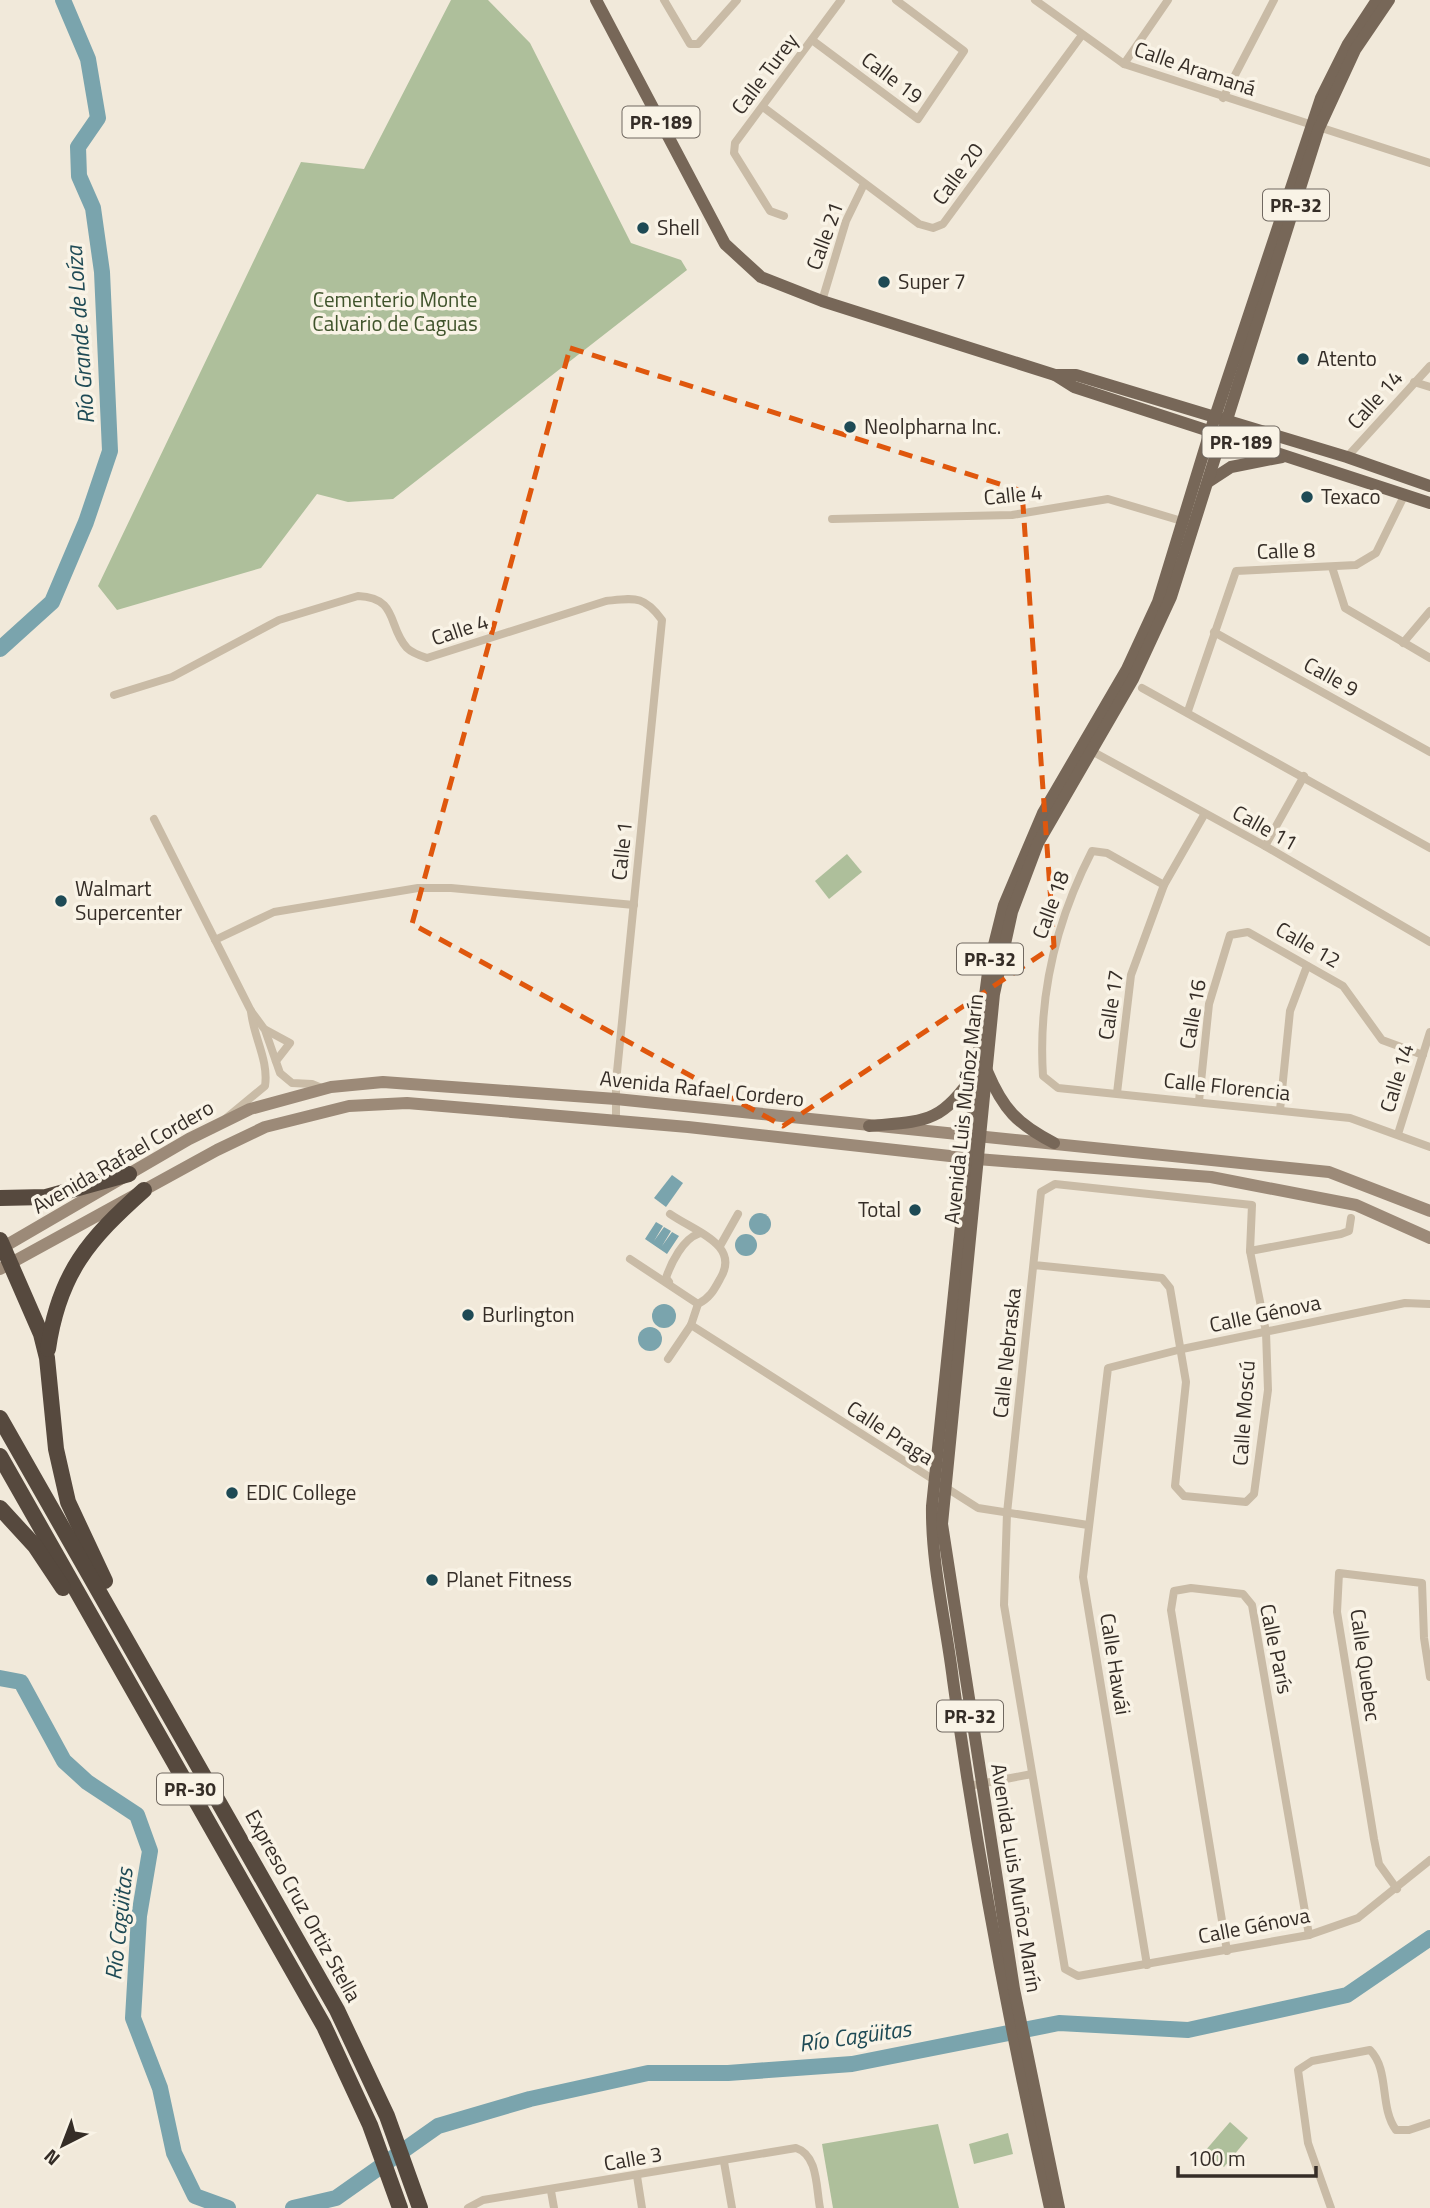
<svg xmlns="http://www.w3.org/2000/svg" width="1430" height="2208" font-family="'Titillium Web',sans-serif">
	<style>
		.green { fill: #aebf9b }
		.water { fill: #7aa4ad }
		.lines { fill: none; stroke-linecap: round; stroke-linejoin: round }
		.river { stroke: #7aa4ad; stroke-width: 16 }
		.street { stroke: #c9bba6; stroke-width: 8 }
		.secondary { stroke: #9c8a78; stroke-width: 12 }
		.primary { stroke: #776758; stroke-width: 12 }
		.highway { stroke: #56493e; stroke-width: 16 }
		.marked { fill: none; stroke: #df570d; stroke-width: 5; stroke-dasharray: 14 9; stroke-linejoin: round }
		.poi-dot { fill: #1e4a55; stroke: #f9f3e6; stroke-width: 2.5 }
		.labels { text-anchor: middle; stroke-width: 7; stroke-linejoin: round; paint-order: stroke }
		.shield { fill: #f9f3e6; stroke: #706860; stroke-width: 2 }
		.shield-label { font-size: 19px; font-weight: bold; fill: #352d27 }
		.street-label { font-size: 21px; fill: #352d27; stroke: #f9f3e6 }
		.poi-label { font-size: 21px; fill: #352d27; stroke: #f9f3e6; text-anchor: start }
		.park-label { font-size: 21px; fill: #3f532b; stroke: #f9f3e6 }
		.water-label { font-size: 23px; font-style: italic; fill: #1e4a55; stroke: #f9f3e6 }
	</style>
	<rect width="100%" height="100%" fill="#f1e9da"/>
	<g class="green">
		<polygon points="451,0 488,0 530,43 631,243 681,260 687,270 393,499 348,502 317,494 261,568 117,610 98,586 301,162 364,169"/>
		<polygon points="847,854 862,872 829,899 815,881"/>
		<polygon points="1230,2122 1248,2138 1224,2167 1205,2151"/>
		<polygon points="938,2124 959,2208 833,2208 822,2144"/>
		<polygon points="1008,2133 1013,2154 974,2164 969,2144"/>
	</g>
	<g class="water">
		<polygon points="672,1175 683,1183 666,1207 654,1198"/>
		<circle cx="760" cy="1224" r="11"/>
		<polygon points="656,1222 663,1226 654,1241 664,1227 671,1231 662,1246 672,1232 679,1236 667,1254 645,1239"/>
		<circle cx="746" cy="1245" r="11"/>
		<circle cx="664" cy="1316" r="12"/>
		<circle cx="650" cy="1339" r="12"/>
	</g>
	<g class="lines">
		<g class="river">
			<polyline points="0,649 52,602 86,522 110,451 102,272 93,208 79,176 78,147 98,118 88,59 63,0"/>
			<polyline points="0,1678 21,1682 64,1761 87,1782 137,1815 150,1851 139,1916 133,2018 160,2088 174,2153 195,2196 228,2208"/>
			<polyline points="293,2208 336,2198 438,2126 530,2099 648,2073 728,2073 852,2064 1059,2023 1188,2030 1347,1995 1430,1938"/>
		</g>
		<g class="street">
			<polyline points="664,0 690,44 698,44 737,0"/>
			<polyline points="1035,0 1124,64 1430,163"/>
			<polyline points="812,40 918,119 964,51 896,0"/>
			<polyline points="1124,64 1168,0"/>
			<polyline points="1223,98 1274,0"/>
			<polyline points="763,107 919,224 933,228 943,224 1082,35"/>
			<polyline points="784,216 770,211 734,153 735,143 841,0"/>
			<polyline points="822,301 846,221 864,184"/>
			<polyline points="1414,382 1430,387"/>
			<polyline points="1347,457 1430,366"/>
			<polyline points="832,519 1012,515 1108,499 1185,522"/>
			<polyline points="1332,567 1345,608 1430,658"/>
			<polyline points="1214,632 1430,752"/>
			<polyline points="1403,643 1430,611"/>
			<polyline points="1142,688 1430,848"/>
			<path d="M114 695 172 677 279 620 358 596C399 598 387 626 407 648 412 653 421 656 427 658L606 601C635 598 644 595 662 620L616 1082V1122"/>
			<polyline points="1188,711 1236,571 1356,565 1376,553 1405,494"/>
			<polyline points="1088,749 1265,846 1430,942"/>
			<polyline points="154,819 251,1011 265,1030 280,1073 292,1083 312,1084 324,1089"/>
			<polyline points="1265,846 1304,776"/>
			<path d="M1164 885 1107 853 1092 851C1056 921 1038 997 1043 1076L1058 1088 1350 1118 1430 1147"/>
			<polyline points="215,940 274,912 418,888 451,888 634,905"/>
			<polyline points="266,1030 290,1043 276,1061"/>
			<polyline points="1117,1093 1131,975 1164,885 1204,815"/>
			<polyline points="1199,1101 1209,1004 1230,935 1248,932 1343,986 1382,1040 1423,1055"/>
			<polyline points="1280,1110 1290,1011 1307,966"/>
			<path d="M225 1119 265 1086C269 1060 253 1036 251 1011"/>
			<polyline points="1398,1134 1430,1032"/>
			<polyline points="720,1246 738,1214"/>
			<polyline points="1250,1251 1341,1234 1349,1231 1351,1218"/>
			<polyline points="630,1259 698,1304"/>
			<polyline points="1034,1265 1162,1278 1170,1288 1186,1382 1175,1486 1184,1496 1246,1502 1254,1494 1268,1390 1266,1332 1250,1251 1252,1205 1055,1184 1041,1192 1007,1513 1004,1605 1065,1969 1078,1976 1309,1935 1358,1918 1430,1860"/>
			<path d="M669 1282 666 1278C671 1263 683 1239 698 1234"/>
			<polyline points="691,1325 978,1508 1088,1525"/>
			<path d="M668 1359 691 1325 698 1304C710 1298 714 1290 720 1279 741 1245 696 1232 670 1214"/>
			<polyline points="969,1786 1032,1774"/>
			<polyline points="1397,1889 1379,1864 1374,1839 1337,1612 1339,1573 1422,1583 1424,1638 1430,1677"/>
			<polyline points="1227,1951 1171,1610 1174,1591 1191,1588 1243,1594 1252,1605 1309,1935"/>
			<polyline points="1147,1965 1083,1577 1108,1368 1182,1349 1405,1303 1430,1304"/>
			<polyline points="724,2162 732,2208"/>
			<polyline points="637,2176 642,2208"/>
			<polyline points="551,2191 554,2208"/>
			<path d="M468 2208 483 2200 796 2148C818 2155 816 2187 820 2208"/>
			<path d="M1331 2208 1308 2143 1298 2070 1312 2061 1370 2050C1390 2070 1379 2107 1396 2130H1409L1430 2123"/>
		</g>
		<g class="secondary">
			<polyline points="0,1249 189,1139 250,1109 331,1087 383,1082 616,1099 1329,1172 1430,1211"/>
			<polyline points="0,1269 217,1150 265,1127 349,1106 407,1103 688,1127 977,1159 1211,1177 1356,1205 1430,1238"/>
		</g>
		<g class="primary">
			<polyline points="596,0 725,244 761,277 822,301 1055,375 1074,387 1430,503"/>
			<polyline points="1055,375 1076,375 1347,457 1430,486"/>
			<polyline points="1208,482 1231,467 1282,457"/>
			<path d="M987 1071C1003 1109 1017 1124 1054 1143"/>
			<path d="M869 1126C925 1121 941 1124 974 1074"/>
			<path d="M1050 2208C1011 2034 977 1857 953 1680 946 1622 931 1564 932 1506L984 1003 989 965 1004 905 1043 813 1127 669 1158 602 1210 432 1321 98 1348 44 1377 0"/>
			<polyline points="1059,2208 1014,1989 942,1524 994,994 1012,912 1038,843 1133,679 1171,597 1319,128 1355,50 1389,0"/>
		</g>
		<g class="highway">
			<polyline points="0,1198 46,1197 129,1174"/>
			<polyline points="0,1240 41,1334 47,1358 56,1449 68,1502 105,1581"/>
			<path d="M48 1349C59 1273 89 1239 144 1190"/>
			<polyline points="0,1418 337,2010 387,2116 420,2208"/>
			<polyline points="0,1456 324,2026 370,2125 400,2208"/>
			<polyline points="0,1508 35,1546 63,1588"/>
		</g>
	</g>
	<path class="marked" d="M570 348 1022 491 1054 946 783 1126 412 924Z"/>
	<g class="poi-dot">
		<circle cx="643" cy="228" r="7"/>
		<circle cx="884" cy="282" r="7"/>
		<circle cx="1303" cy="359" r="7"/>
		<circle cx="850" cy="427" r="7"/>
		<circle cx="1307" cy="497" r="7"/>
		<circle cx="61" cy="901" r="7"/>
		<circle cx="915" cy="1210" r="7"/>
		<circle cx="468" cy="1315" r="7"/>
		<circle cx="232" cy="1493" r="7"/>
		<circle cx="432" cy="1580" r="7"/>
	</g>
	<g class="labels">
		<g class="shield">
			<rect x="622.5" y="106.5" width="77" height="31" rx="5"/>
			<rect x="1263" y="189.5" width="66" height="31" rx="5"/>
			<rect x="1202.5" y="426.5" width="77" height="31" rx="5"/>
			<rect x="957" y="943.5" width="66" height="31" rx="5"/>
			<rect x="937" y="1700.5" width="66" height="31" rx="5"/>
			<rect x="157" y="1773.5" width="66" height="31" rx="5"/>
		</g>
		<g class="shield-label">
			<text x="661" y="129">PR-189</text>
			<text x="1296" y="212">PR-32</text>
			<text x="1241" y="449">PR-189</text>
			<text x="990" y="966">PR-32</text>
			<text x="970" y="1723">PR-32</text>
			<text x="190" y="1796">PR-30</text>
		</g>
		<g class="street-label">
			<text transform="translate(1195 69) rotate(19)" y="7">Calle Aramaná</text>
			<text transform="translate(765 74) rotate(-53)" y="7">Calle Turey</text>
			<text transform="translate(892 78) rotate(37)" y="7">Calle 19</text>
			<text transform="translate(958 174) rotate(-54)" y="7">Calle 20</text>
			<text transform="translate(825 236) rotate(-70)" y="7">Calle 21</text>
			<text transform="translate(1375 400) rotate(-48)" y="7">Calle 14</text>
			<text transform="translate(1013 495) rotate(-6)" y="7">Calle 4</text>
			<text transform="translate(1286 551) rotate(-2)" y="7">Calle 8</text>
			<text transform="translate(460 630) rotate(-18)" y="7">Calle 4</text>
			<text transform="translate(1331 677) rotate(29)" y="7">Calle 9</text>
			<text transform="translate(1265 828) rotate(29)" y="7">Calle 11</text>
			<text transform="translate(622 851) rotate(-84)" y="7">Calle 1</text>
			<text transform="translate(1051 905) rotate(-70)" y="7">Calle 18</text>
			<text transform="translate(1308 945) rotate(30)" y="7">Calle 12</text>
			<text transform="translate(1111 1005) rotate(-81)" y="7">Calle 17</text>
			<text transform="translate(1193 1014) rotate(-80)" y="7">Calle 16</text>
			<text transform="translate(1397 1078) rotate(-73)" y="7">Calle 14</text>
			<text transform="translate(1227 1087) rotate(6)" y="7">Calle Florencia</text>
			<text transform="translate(702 1089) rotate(6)" y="7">Avenida Rafael Cordero</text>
			<text transform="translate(964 1109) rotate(-84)" y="7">Avenida Luis Muñoz Marín</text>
			<text transform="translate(123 1157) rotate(-30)" y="7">Avenida Rafael Cordero</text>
			<text transform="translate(1265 1314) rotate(-12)" y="7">Calle Génova</text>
			<text transform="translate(1007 1353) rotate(-84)" y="7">Calle Nebraska</text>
			<text transform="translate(1244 1413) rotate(-86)" y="7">Calle Moscú</text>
			<text transform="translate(890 1433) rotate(33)" y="7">Calle Praga</text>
			<text transform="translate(1276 1649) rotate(78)" y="7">Calle París</text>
			<text transform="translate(1115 1664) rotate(81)" y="7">Calle Hawái</text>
			<text transform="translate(1365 1665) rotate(82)" y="7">Calle Quebec</text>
			<text transform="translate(1016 1878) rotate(81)" y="7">Avenida Luis Muñoz Marín</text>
			<text transform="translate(303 1906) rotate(61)" y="7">Expreso Cruz Ortiz Stella</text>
			<text transform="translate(1254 1926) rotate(-11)" y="7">Calle Génova</text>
			<text transform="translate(633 2159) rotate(-10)" y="7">Calle 3</text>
		</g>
		<g class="poi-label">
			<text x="657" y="235">Shell</text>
			<text x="898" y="289">Super 7</text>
			<text x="1317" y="366">Atento</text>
			<text x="864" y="434">Neolpharna Inc.</text>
			<text x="1321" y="504">Texaco</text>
			<text x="75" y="896">Walmart<tspan x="75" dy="24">Supercenter</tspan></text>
			<text x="901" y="1217" text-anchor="end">Total</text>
			<text x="482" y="1322">Burlington</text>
			<text x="246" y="1500">EDIC College</text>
			<text x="446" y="1587">Planet Fitness</text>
		</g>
		<g class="park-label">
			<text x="395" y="307">Cementerio Monte<tspan x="395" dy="24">Calvario de Caguas</tspan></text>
		</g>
		<g class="water-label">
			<text transform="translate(80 335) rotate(-94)" y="8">Río Grande de Loíza</text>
			<text transform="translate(119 1924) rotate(-84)" y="8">Río Cagüitas</text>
			<text transform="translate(855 2036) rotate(-8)" y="8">Río Cagüitas</text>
		</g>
	</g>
	<g transform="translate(63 2145) rotate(222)" stroke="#f9f3e6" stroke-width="5" paint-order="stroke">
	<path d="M0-5L12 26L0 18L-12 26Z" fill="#352d27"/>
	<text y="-10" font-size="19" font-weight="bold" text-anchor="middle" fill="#352d27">N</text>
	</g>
	<path d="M1178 2166v10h138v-10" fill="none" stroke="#352d27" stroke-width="3.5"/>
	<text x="1188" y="2166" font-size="21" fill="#352d27" stroke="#f9f3e6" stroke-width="5" paint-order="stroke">100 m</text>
</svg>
